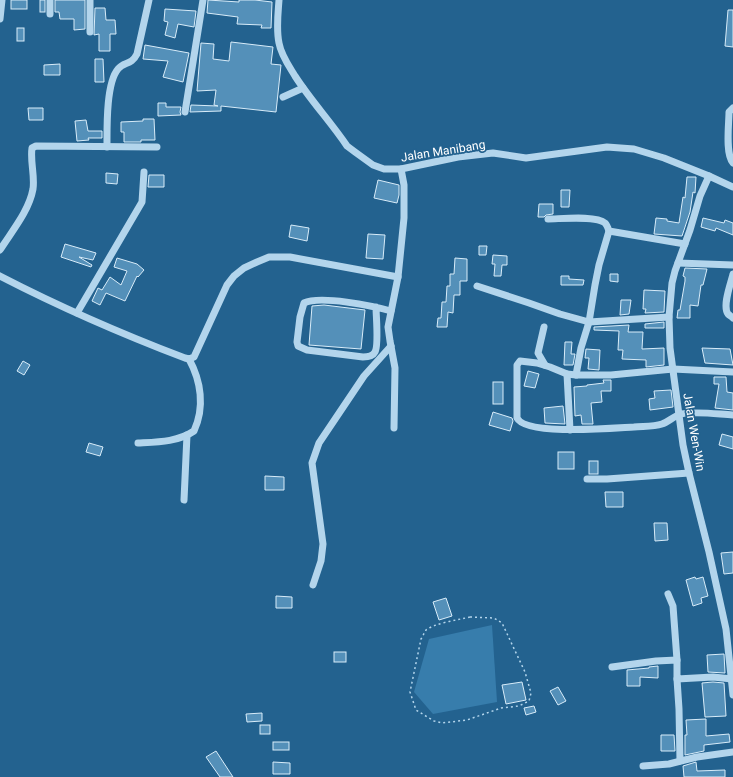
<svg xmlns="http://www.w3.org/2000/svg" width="733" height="777" font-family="Roboto,sans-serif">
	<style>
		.green { fill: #377dac }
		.building { fill: #5490b9; stroke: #d8ecf9 }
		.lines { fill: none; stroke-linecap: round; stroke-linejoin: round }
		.path { stroke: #b3d5ec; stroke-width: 1.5; stroke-dasharray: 2 3; stroke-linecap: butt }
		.minor { stroke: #b3d5ec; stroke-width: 7 }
		.labels { text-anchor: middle; stroke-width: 3.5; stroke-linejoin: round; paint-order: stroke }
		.street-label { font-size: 12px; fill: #fff; stroke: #23628f }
	</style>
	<rect width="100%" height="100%" fill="#23628f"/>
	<polygon class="green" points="492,625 497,702 433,714 414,692 429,639"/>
	<g class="building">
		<rect x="11" y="0" width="16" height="9"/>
		<rect x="40" y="0" width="5" height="12"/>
		<polygon points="55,0 85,0 85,29 74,30 74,19 60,19 59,12 55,12"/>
		<polygon points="208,0 239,2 239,0 255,0 272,2 271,28 261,28 262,25 237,24 238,17 207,13"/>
		<polygon points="95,8 105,8 106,20 115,20 116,34 110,34 110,51 99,51 99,34 94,35"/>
		<polygon points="165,9 196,11 194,27 178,24 175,38 165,35 168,22 164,21"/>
		<polygon points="728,10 733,10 733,47 725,46"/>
		<rect x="17" y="28" width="7" height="13"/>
		<polygon points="231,42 273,47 271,64 281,65 276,112 221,106 221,111 190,112 191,105 218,106 214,105 216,90 197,91 201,43 214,44 213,59 229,61"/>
		<polygon points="145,45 189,53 183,82 163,77 168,61 143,59"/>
		<polygon points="95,59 103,59 104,82 95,82"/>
		<polygon points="60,64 60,75 44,75 44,65"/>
		<polygon points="158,103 166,103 166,107 181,107 180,112 181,115 158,116"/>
		<polygon points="28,108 43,108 43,120 29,120"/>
		<polygon points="143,119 154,119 155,140 141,140 141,142 124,142 124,132 121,132 121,122 143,121"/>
		<polygon points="86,120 88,131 102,131 102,138 88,138 89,140 77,141 75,121"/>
		<polygon points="106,173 118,174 117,184 106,183"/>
		<polygon points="149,175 164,175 164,187 148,187"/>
		<polygon points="687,177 696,177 695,193 693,192 690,212 682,236 654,234 656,218 667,219 667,221 679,223 683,197 685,198"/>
		<polygon points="378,180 399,185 399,195 397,203 374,198"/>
		<polygon points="561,190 570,190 569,207 561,207"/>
		<polygon points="539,204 553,204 553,214 546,215 544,217 538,217"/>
		<polygon points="703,218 724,223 725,220 733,223 733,235 716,228 715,231 701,227"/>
		<polygon points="291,225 309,228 307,241 289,237"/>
		<polygon points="368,234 385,235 383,259 366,258"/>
		<polygon points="65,244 96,253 93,260 79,257 92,265 91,267 61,257"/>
		<polygon points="479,246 487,246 486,255 479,255"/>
		<polygon points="493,255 507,256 507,265 502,265 501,276 494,276 495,264 492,264"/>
		<polygon points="117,258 137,264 144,270 138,277 137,276 125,301 106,293 100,305 92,301 98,288 102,290 110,277 121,285 127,271 114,267"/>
		<polygon points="455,258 467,259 467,281 460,281 460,295 454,295 453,313 448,312 447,327 437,327 438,318 441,318 442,302 446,302 447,286 450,286 450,274 454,274"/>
		<polygon points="685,268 707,269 703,285 701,285 698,306 690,305 690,318 677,318 678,310 680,310 685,281 685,277 683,276"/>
		<polygon points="610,274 618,274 618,282 610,281"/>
		<polygon points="561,276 569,276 569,279 584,280 583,285 561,285"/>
		<polygon points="644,290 665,291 664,312 645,313 646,309 643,309"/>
		<polygon points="621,300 631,300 629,314 620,315"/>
		<polygon points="324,305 365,310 361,349 309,345 312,306"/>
		<polygon points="664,322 664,328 645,328 645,324"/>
		<polygon points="629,325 628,332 643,332 642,349 664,348 664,365 646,367 646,360 622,359 623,350 618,350 619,331 594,330 594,327"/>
		<polygon points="565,342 572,342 571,354 575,354 573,365 564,365"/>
		<polygon points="702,348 730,349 733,365 705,363"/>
		<polygon points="586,349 600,350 599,370 588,369 589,358 585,358"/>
		<polygon points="23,361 30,365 24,375 17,371"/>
		<polygon points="528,371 539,374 535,388 524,386"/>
		<polygon points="714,377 726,377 727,392 733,393 733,410 715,408 719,384 714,384"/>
		<polygon points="603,380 611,380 611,391 601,391 602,402 591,403 593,424 582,424 581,415 575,416 574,387 587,386 587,385 604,383"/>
		<rect x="493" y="382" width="10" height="22"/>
		<polygon points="671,390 673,407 650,410 649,399 655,398 654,391"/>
		<polygon points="563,406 565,424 545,423 544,408"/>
		<polygon points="493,412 512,418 513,421 510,431 489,425"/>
		<polygon points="722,434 733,437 733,449 719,445"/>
		<polygon points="89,443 103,447 100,456 86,452"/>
		<rect x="558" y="452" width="16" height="17"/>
		<rect x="589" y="461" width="9" height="13"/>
		<polygon points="265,476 284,477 284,490 265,490"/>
		<polygon points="605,492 623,492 623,507 606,507"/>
		<polygon points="654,523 667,523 668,540 655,541"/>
		<polygon points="733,552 733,573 724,574 721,553"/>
		<polygon points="695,577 696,579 703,577 708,596 701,598 702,603 693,606 686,580"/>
		<polygon points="276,596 292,597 292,608 276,608"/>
		<polygon points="446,598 452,616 439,620 433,602"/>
		<rect x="334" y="652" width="12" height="10"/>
		<polygon points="724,654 725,673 708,672 707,655"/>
		<polygon points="658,666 658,678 640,677 640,686 627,686 627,670 649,668 649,667"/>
		<polygon points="522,682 526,700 506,704 502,685"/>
		<polygon points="713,682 724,683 726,716 705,717 702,683"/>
		<polygon points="558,687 566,701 558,705 550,691"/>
		<polygon points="534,706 536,712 526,715 524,708"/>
		<polygon points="262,713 262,721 247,722 246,714"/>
		<polygon points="706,719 706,736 729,734 730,742 704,745 704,751 685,755 685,735 687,735 686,720"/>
		<rect x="260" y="725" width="10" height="9"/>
		<polygon points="661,735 674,735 675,751 661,751"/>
		<rect x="273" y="742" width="16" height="8"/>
		<polygon points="216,751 233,777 220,777 206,757"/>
		<polygon points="273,762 290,763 290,774 273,774"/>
		<polygon points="696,762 697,771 725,770 725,777 684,777 683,766"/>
	</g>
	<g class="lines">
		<path class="path" d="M470 617 494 618 502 623 525 672 531 693 529 701 519 706 501 708 467 720 442 723 434 721 416 710 410 692 421 639C423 636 424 633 426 630 435 623 458 620 470 617Z"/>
		<g class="minor">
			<polyline points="50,0 50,14"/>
			<path d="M279 0C278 14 276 29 279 43 281 55 289 66 295 76 311 101 331 122 347 146L355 152 373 165 384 169H401L458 157 493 153 526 158 607 147 634 149 664 158 709 176 733 187"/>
			<polyline points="0,19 2,0"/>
			<polyline points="90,32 90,0"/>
			<polyline points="283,97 303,88"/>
			<path d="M733 108 729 112C729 124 725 154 733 163"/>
			<polyline points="185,112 203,0"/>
			<path d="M107 147C107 128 106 83 118 69 124 61 131 66 137 54L149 0"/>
			<polyline points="709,176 700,196 690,230 675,271 672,283 669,317 670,348 683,445 689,473 709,552 726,629 733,695"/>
			<path d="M548 219C560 219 596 215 605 223 607 225 608 228 609 231L685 244"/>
			<path d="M0 250C12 231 29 211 33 189 35 176 30 161 32 148L36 146 157 147"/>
			<polyline points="678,263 733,265"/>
			<path d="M733 274C731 283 722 306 728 314 729 315 732 317 733 318"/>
			<path d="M0 276C60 307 122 334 185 358L189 359 194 357 227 285 234 276 244 268 257 262 269 257H290L398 277"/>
			<polyline points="477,286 529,303 560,314 589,322 669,317"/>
			<path d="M376 307C376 316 379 345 375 352 373 356 367 357 363 357L307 350 298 346 297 342 300 317 304 303C320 295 373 306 391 311"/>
			<polyline points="77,313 142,202 144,172"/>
			<polyline points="544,327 538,353 545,365"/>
			<path d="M733 372 673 369 611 375H576L567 374 550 367 537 363 520 361 517 365V418C526 436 614 428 634 427 642 426 653 427 662 424 668 422 674 416 681 414 697 411 716 414 733 415"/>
			<polyline points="567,374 570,430"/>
			<polyline points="576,375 581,348 589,322 595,285 599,265 609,231"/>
			<polyline points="394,428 395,368 390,341 388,327 398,277 404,218 404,185 401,169"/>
			<path d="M138 443C157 442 178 442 194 431 205 407 201 381 189 359"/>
			<polyline points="587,479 607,479 689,473"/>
			<polyline points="184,500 187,435"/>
			<polyline points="313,585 321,561 323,544 312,463 319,443 364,376 391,346"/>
			<polyline points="668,594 673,606 677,660"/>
			<polyline points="612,667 656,661 677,660 677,679 713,677 732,679"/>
			<polyline points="677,679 679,709 680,761"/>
			<polyline points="643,766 669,764 697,757 733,752"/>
		</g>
	</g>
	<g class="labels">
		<g class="street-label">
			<text transform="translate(443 151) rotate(-9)" y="4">Jalan Manibang</text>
			<text transform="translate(694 432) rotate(80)" y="4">Jalan Wen-Win</text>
		</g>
	</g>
</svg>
